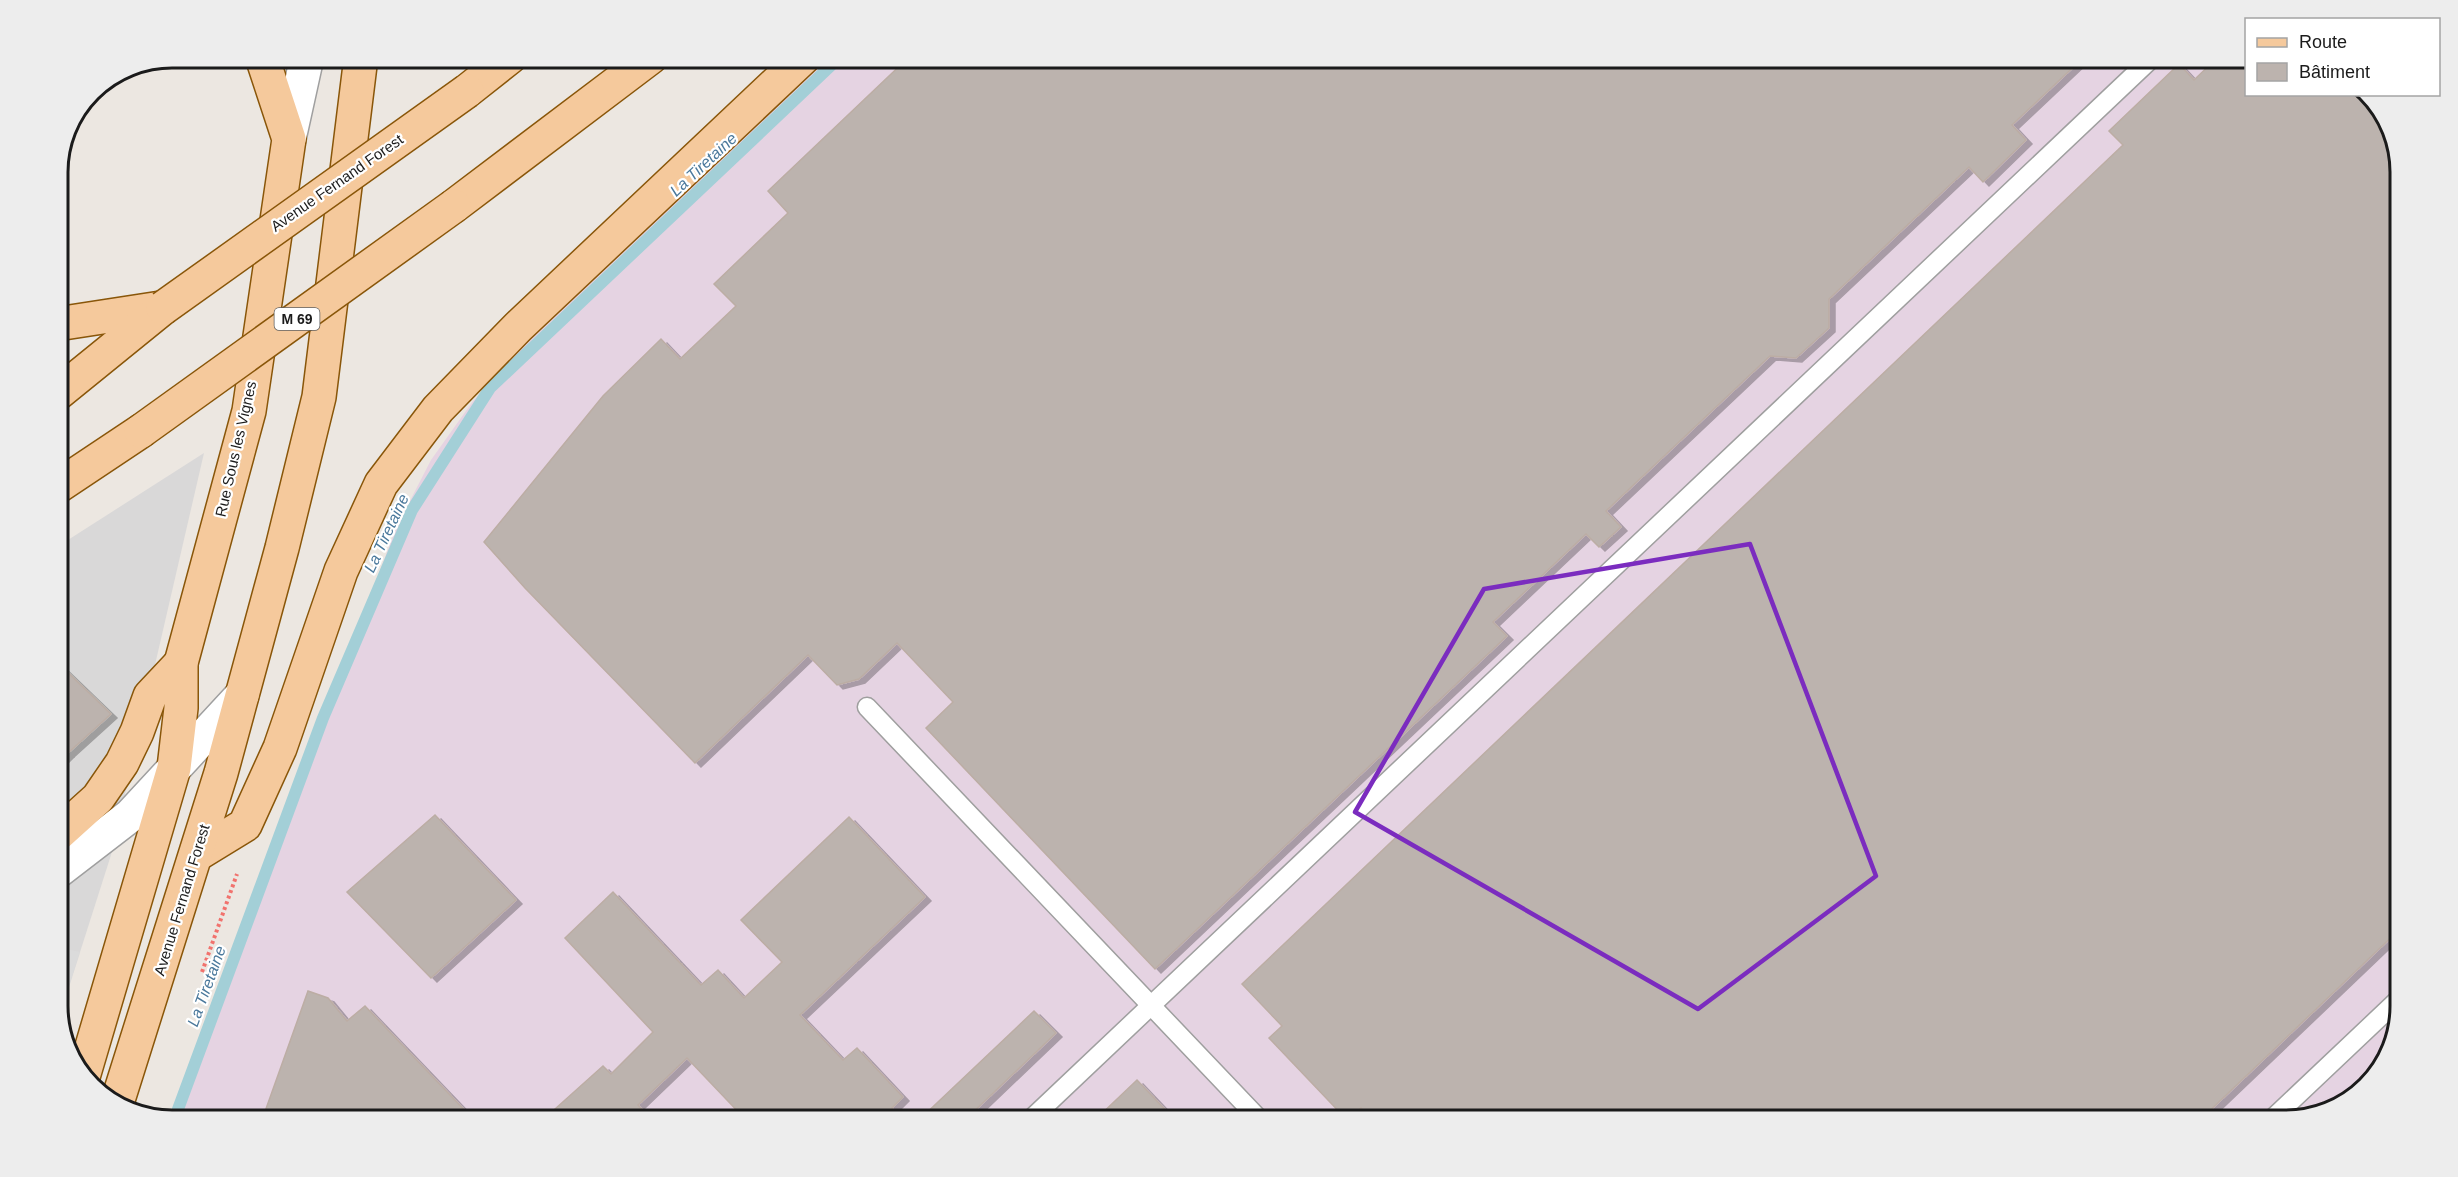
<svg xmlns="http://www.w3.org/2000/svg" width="2458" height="1177" font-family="Arial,sans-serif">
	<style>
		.residential { fill: #d9d8d8 }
		.industrial { fill: #e5d3e2 }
		.parking { fill: #dbdbdb }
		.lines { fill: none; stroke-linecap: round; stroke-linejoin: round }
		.stream { stroke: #a3cfd7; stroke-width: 12 }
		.building { fill: #bcb3ae; stroke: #bcada4; stroke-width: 1.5; filter: url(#shadow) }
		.service-casing { stroke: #9f9f9f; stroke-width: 21 }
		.minor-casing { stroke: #9f9f9f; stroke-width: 36 }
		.tertiary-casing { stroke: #9f9f9f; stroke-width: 36 }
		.primary-casing { stroke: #895609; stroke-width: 36 }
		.path { stroke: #f1726d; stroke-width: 4; stroke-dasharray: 3 3; stroke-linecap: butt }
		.service { stroke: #fff; stroke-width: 18 }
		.minor { stroke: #fff; stroke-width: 33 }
		.tertiary { stroke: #fff; stroke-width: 33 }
		.primary { stroke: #f5c99c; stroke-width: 33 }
		.primary-bridge-casing { stroke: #895609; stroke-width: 36; stroke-linecap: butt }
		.primary-bridge { stroke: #f5c99c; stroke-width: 33 }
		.marked { fill: none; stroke: #7b2cbf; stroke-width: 4.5; stroke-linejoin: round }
		.labels { text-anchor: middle; stroke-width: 4.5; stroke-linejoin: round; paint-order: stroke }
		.shield { fill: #fff; stroke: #5f5f5f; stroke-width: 1.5 }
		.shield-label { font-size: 14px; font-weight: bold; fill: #1b1b1b }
		.street-label { font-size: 15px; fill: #1b1b1b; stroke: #fff }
		.water-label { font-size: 16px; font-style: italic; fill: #4b799c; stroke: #fff }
		.rim { fill: none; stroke: #1b1b1b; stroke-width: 3 }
	</style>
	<defs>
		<filter id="shadow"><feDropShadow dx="6" dy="4" stdDeviation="0" flood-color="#0004"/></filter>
	</defs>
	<rect width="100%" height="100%" fill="#ece7e1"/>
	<polygon class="residential" points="204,453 111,855 59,1018 57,1013 57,547"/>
	<polygon class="industrial" points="826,57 2246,57 2246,94 2365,95 2381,108 2401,165 2401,1005 2392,1050 2350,1101 2287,1120 174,1120 396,528 431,460 473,401 522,347"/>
	<polygon class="parking" points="57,947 80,952 59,1018 57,1013"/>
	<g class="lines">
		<polyline class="stream" points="174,1120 323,718 412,510 490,388 840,57"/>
	</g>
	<g class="building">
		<polygon points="909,57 2084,57 2012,125 2026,140 1983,182 1969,167 1829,299 1829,328 1796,358 1770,356 1606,511 1621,527 1599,547 1586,534 1493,622 1507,636 1155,969 926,728 953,702 897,643 859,679 837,685 808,655 695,763 525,588 484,542 603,396 661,339 680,359 736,306 714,284 788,213 768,191"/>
		<polygon points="2218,57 2246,57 2246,94 2365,94 2381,108 2401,165 2401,928 2200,1120 1372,1120 1361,1108 1347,1120 1269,1038 1282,1026 1242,984 2123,145 2109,131 2179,64 2194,80"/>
		<polygon points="57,662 111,714 68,753 57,743"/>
		<polygon points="57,743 68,753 57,764"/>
		<polygon points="435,815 516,900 431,978 347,892"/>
		<polygon points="849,817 925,897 800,1015 843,1060 857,1048 903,1097 892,1108 903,1120 746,1120 687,1058 638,1105 652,1120 565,1120 555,1109 603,1066 611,1074 653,1032 565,938 613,892 701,985 718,970 744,998 782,962 741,920"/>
		<polygon points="308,991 328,998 347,1021 365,1006 474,1120 262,1120"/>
		<polygon points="1034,1011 1056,1033 965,1120 919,1120"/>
		<polygon points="1137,1080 1175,1120 1095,1120"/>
	</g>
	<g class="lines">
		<defs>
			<g id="service">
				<polyline points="867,707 1260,1120"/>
				<polyline points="1030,1120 2153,57"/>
				<polyline points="2271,1120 2401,997"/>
			</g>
			<polyline id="minor" points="57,872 131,815 242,695"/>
			<polyline id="tertiary" points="289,139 307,57"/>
			<g id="primary">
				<polyline points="467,91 510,57"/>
				<polyline points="454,206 651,57"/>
				<polyline points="57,324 161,308"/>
				<polyline points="57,394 163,308"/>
				<polyline points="57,487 141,431"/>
				<polyline points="57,835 98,798 122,763 137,732 150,696 181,663"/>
				<polyline points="196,855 245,825 280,748 341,571 381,484 438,409 518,327 804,57"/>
				<polyline points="83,1077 174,768 181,708 181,663 249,411 289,139 262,57"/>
				<polyline points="117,1103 221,773 282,548 319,397 361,57"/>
			</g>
		</defs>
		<use href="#service" class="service-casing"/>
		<use href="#minor" class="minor-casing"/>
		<use href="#tertiary" class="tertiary-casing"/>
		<use href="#primary" class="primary-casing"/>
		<polyline class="path" points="202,972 237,874"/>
		<use href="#service" class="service"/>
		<use href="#minor" class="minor"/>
		<use href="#tertiary" class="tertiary"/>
		<use href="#primary" class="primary"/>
		<defs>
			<g id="primary-bridge">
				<polyline points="163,308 467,91"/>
				<polyline points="141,431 454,206"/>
			</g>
		</defs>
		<use href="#primary-bridge" class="primary-bridge-casing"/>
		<use href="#primary-bridge" class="primary-bridge"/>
	</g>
	<path class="marked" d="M1750 544 1876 876 1698 1009 1355 812 1484 589Z"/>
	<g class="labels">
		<rect class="shield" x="274.5" y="308" width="45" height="22" rx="4.5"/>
		<g class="shield-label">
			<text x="297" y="324">M 69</text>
		</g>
		<g class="street-label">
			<text transform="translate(337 183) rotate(-35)" y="5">Avenue Fernand Forest</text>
			<text transform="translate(236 449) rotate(-77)" y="5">Rue Sous les Vignes</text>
			<text transform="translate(182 900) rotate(-73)" y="5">Avenue Fernand Forest</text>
		</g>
		<g class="water-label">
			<text transform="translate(703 164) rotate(-43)" y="6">La Tiretaine</text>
			<text transform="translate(386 533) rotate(-65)" y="6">La Tiretaine</text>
			<text transform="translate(206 986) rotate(-70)" y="6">La Tiretaine</text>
		</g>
	</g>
	<path d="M0 0H2458V1177H0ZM172 68H2286A104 104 0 0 1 2390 172V1006A104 104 0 0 1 2286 1110H172A104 104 0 0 1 68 1006V172A104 104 0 0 1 172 68Z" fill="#ededed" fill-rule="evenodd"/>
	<path class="rim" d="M172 68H2286A104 104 0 0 1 2390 172V1006A104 104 0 0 1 2286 1110H172A104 104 0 0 1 68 1006V172A104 104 0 0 1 172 68Z"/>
	<rect x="2245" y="18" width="195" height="78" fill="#ffffff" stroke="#a4a4a4" stroke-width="1.5"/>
	<rect x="2257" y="38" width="30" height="9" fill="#f5c99c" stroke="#a4a4a4" stroke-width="1.5"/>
	<text x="2299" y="48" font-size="18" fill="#1b1b1b">Route</text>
	<rect x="2257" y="63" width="30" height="18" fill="#bcb3ae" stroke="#a4a4a4" stroke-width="1.5"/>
	<text x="2299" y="78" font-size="18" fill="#1b1b1b">Bâtiment</text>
</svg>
